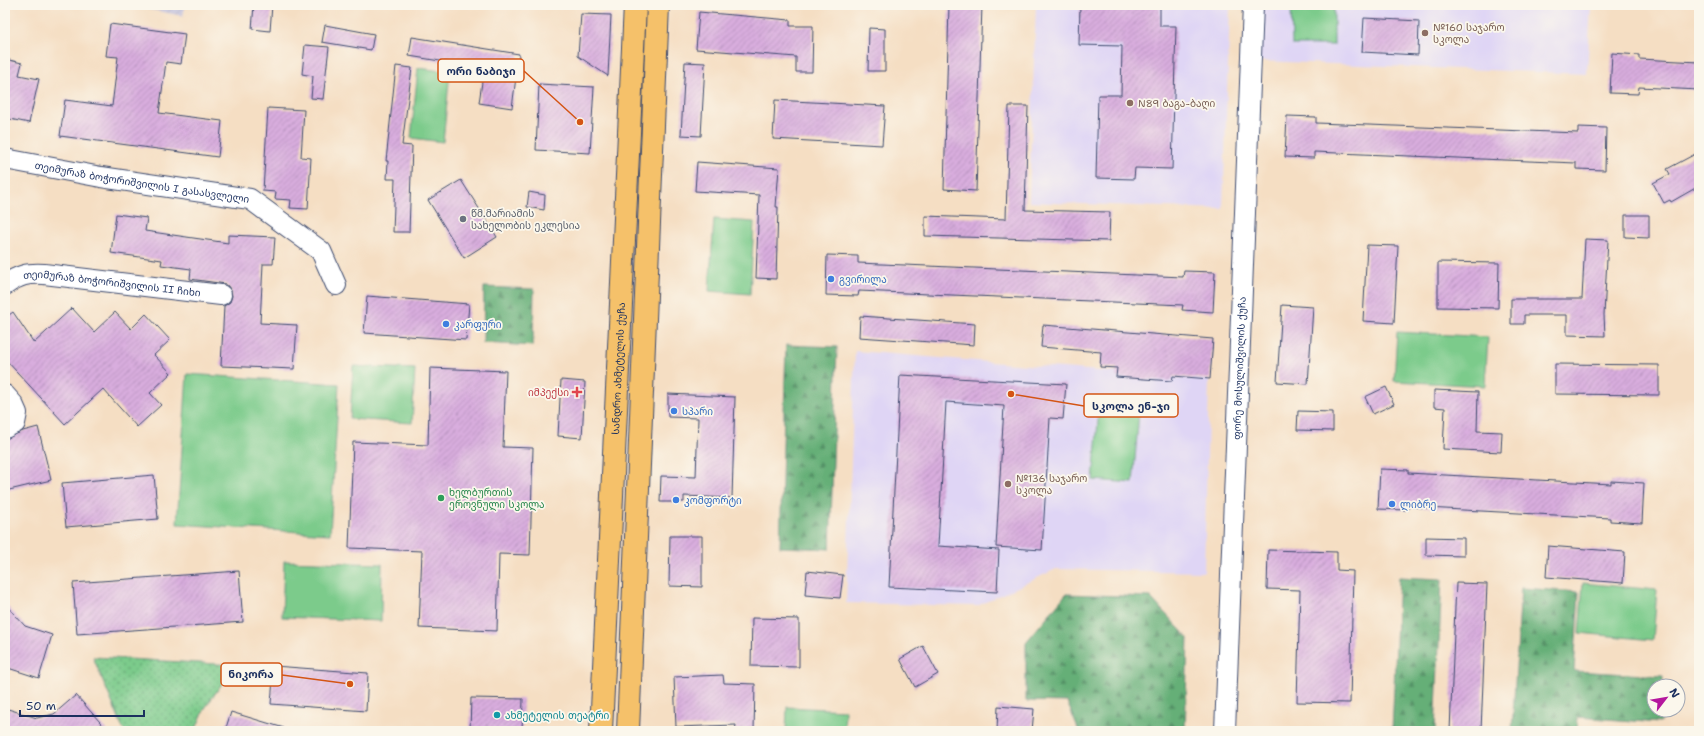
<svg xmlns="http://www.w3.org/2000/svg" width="1704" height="736" font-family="'Shantell Sans','Noto Sans Georgian',sans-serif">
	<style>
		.built { fill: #dfd5f5 }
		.industrial { fill: url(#industrial-furrows) }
		.grass { fill: #7ccb8b; stroke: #4c7d74 }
		.forest { fill: url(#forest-firs); stroke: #406f6a }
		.park { fill: url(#park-dots); stroke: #4c7d74 }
		.building { fill: url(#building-hatch) }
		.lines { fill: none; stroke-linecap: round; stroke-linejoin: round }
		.minor-casing { stroke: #3c496d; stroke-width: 22 }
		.major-casing { stroke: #3c496d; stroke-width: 24 }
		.minor { stroke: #fff; stroke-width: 20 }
		.major { stroke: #f5c16b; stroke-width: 22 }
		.education-dot { fill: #8d6e63; stroke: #fbf7ec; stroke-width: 1.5 }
		.worship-dot { fill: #6b7280; stroke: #fbf7ec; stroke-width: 1.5 }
		.shop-dot { fill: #3f7fe0; stroke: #fbf7ec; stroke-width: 1.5 }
		.health-dot { fill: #e0444e; stroke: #fbf7ec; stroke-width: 1.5 }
		.leisure-dot { fill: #2e9e5b; stroke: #fbf7ec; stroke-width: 1.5 }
		.culture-dot { fill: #0f9aa8; stroke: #fbf7ec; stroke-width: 1.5 }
		.labels { text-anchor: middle; stroke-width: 3.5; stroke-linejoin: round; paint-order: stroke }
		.education-label { font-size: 10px; fill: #785e54; stroke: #fbf7ec; text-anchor: start }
		.street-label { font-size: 10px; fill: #1b2f5e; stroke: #fbf7ec }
		.worship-label { font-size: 10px; fill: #5b616d; stroke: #fbf7ec; text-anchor: start }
		.shop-label { font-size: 10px; fill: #366cbe; stroke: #fbf7ec; text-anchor: start }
		.health-label { font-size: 10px; fill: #be3a42; stroke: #fbf7ec; text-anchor: end }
		.leisure-label { font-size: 10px; fill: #27864d; stroke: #fbf7ec; text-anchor: start }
		.culture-label { font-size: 10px; fill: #0d838f; stroke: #fbf7ec; text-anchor: start }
		.leader { fill: none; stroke: #d45514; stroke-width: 1.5 }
		.callout-dot { fill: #d45514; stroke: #fbf7ec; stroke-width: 1.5 }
		.callout { fill: #fbf7ec; stroke: #d45514; stroke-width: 1.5 }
		.callout-label { font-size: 11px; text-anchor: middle; font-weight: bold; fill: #1b2f5e }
	</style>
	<defs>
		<pattern id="industrial-furrows" width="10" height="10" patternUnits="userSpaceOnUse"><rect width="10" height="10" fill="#c3c1db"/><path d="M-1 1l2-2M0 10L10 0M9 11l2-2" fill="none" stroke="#a7a6be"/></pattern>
		<pattern id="forest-firs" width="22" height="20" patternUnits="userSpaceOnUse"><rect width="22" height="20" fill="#65af77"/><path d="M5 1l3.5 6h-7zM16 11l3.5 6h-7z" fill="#528f65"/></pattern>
		<pattern id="park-dots" width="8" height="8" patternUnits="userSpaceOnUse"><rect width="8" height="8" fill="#7ccb8b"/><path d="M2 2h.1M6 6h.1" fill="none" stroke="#65a575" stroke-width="1.8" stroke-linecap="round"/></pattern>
		<pattern id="building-hatch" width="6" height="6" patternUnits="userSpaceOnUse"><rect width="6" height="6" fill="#d9adde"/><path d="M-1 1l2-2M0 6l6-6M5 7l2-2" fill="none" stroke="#af8db7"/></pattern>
	</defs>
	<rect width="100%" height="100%" fill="#fbf7ec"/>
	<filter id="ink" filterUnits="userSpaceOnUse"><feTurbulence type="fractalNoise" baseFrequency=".025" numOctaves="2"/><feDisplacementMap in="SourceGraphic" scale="8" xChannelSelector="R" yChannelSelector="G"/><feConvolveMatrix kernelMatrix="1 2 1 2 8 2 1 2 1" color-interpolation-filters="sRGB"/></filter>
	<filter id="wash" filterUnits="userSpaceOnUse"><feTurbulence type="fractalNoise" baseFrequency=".012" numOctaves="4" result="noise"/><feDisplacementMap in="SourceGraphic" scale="16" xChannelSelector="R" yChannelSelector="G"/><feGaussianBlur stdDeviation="0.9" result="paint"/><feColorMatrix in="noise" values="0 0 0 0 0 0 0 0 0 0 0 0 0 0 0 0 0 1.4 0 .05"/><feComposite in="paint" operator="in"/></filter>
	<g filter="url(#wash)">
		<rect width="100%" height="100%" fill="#f5dec3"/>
		<g class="built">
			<polygon points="1036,5 1230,5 1223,209 1029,202"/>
			<polygon points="1261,5 1591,5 1587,74 1259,61"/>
			<polygon points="855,351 1209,380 1204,572 1056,569 977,606 846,603"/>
		</g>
		<polygon class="industrial" points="126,5 185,5 183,16"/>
		<g class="grass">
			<polygon points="1291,5 1334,5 1334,45 1292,45"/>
			<polygon points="418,68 450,72 443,142 411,138"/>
			<polygon points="714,219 754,222 750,294 709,291"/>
			<polygon points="1397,332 1488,337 1485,386 1394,381"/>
			<polygon points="353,366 415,369 412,423 350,419"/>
			<polygon points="187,374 339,384 330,534 177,524"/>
			<polygon points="1099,409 1139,412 1133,483 1093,480"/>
			<polygon points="284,561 382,564 381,621 282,617"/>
			<polygon points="1583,583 1657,590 1653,640 1579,633"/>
			<polygon points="787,707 845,710 844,731 786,731"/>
		</g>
		<g class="forest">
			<polygon points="484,287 534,289 533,346 483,343"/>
			<polygon points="786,345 837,347 830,549 780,547"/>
			<polygon points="1399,577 1442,579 1435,731 1392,731"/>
			<polygon points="1521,588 1579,592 1574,671 1663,676 1663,686 1654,686 1654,710 1661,710 1660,723 1578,717 1577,731 1512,731"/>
			<polygon points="1066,594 1150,597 1188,638 1185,731 1079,731 1067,702 1026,701 1026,642"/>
		</g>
		<polygon class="park" points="93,657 235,665 205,708 195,731 124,731"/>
		<g id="blocks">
			<g class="building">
				<polygon points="254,5 272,5 270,31 252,29"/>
				<polygon points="949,5 982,5 976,191 944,189"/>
				<polygon points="1080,5 1160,6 1160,26 1176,26 1172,169 1135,168 1134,179 1096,178 1098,95 1121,95 1122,46 1079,45"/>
				<polygon points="699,12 790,20 790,26 813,26 812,72 796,72 796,57 696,49"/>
				<polygon points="581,14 611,15 608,76 578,56"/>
				<polygon points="1364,18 1419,21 1418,55 1362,52"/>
				<polygon points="110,24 185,34 181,64 166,62 159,113 222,121 218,157 60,136 65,100 112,106 118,57 106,56"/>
				<polygon points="325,25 374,34 371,50 322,42"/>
				<polygon points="869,28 885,29 885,71 868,71"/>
				<polygon points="412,37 519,54 512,108 479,103 484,68 409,56"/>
				<polygon points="305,45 329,47 323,99 311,98 313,76 302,74"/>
				<polygon points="1612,53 1639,55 1639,59 1699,62 1699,90 1639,87 1638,94 1610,93"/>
				<polygon points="5,59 22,63 19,75 39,79 29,123 5,118"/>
				<polygon points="685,62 705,63 701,136 681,135"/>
				<polygon points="396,66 412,68 402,145 412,146 409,232 393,232 395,179 387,179 388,161 386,161"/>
				<polygon points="539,84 594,87 590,153 536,150"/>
				<polygon points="775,100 885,106 882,145 773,139"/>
				<polygon points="1009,106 1028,106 1025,210 1110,212 1109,241 925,236 925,216 1006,219"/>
				<polygon points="268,108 304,110 301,157 311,158 308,209 290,208 291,200 275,199 276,192 263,191"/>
				<polygon points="1287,116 1316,117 1316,123 1578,133 1578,127 1606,128 1605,170 1576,169 1576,163 1314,152 1314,158 1285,157"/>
				<polygon points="1699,152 1699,186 1671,202 1670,200 1664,203 1653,183 1670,174 1667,169"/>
				<polygon points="697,162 779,168 776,207 778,207 776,279 756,278 759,195 695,191"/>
				<polygon points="461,180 497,237 464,258 428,200"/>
				<polygon points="529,192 545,195 544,210 527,207"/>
				<polygon points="116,214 147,218 145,231 228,243 228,235 275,237 273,264 263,264 260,323 297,325 294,369 221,366 224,306 230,302 232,296 231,290 226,284 190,279 191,269 161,265 162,260 111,253"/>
				<polygon points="1625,215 1649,215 1649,238 1625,237"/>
				<polygon points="1585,239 1608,240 1604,315 1605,336 1567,335 1567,315 1524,315 1524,324 1511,324 1511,299 1582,299"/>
				<polygon points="1367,245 1398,246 1394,323 1363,321"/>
				<polygon points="827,255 858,256 858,263 1183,277 1184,271 1215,272 1213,312 1182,310 1183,305 859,291 858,296 826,295"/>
				<polygon points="1438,262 1499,263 1498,308 1438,307"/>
				<polygon points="367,296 469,304 466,340 364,333"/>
				<polygon points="1282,305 1313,307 1308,384 1277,382"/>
				<polygon points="72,308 94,332 115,312 131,329 146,314 170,340 154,355 171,373 150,393 161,405 137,427 103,389 65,424 5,359 5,318 13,312 34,343"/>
				<polygon points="860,316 975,324 974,345 859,337"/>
				<polygon points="1043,325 1213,339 1210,379 1173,376 1172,381 1116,377 1117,368 1100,367 1101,352 1041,347"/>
				<polygon points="1555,364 1659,365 1659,395 1555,394"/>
				<polygon points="430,368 506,371 503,447 533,448 530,555 499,554 497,631 419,628 422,551 349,548 353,442 428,445"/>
				<polygon points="900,375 1066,384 1063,419 1050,418 1042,550 996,547 1004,406 946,402 938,546 999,550 997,592 889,587"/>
				<polygon points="561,380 585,382 582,438 558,436"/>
				<polygon points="1386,387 1394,404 1373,414 1365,397"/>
				<polygon points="1434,390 1478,392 1477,431 1502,432 1501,452 1443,449 1445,408 1434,407"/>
				<polygon points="668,394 735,397 732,498 684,496 684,502 660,502 661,476 696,477 698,418 668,417"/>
				<polygon points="1298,411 1333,412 1333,431 1297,430"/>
				<polygon points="38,427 51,480 5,491 5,439 23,431"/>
				<polygon points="1380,469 1408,470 1408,473 1611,484 1611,481 1644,483 1642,523 1610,521 1610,518 1408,507 1408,510 1378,509"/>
				<polygon points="154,475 158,519 66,527 62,483"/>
				<polygon points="670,536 702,536 702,587 669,586"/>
				<polygon points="1426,537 1464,538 1464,556 1426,555"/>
				<polygon points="1548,546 1625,552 1623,583 1546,577"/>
				<polygon points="1268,550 1337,552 1337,570 1353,571 1350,703 1297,702 1300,590 1267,589"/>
				<polygon points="239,571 243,622 77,634 73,583"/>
				<polygon points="807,571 843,575 840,598 805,595"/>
				<polygon points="1456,583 1487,584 1481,731 1450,731"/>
				<polygon points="5,604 25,626 52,635 39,678 5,667"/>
				<polygon points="752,618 799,619 799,667 751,666"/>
				<polygon points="923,646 938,674 915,687 900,659"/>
				<polygon points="274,666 368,673 366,711 271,704"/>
				<polygon points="723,675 724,683 755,684 754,731 735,731 736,725 676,727 674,677"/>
				<polygon points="76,695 108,731 5,731 5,721 8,709 37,718 54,714"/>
				<polygon points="471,698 523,699 522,731 470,731"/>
				<polygon points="998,706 1034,709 1032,731 997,731"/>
				<polygon points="231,712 284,728 284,731 225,731"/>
			</g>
		</g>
	</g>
	<g filter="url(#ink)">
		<use href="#blocks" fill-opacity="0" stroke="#3c496d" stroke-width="1"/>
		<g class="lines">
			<defs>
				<g id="minor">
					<path id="s1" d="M5 159 101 177 250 199 321 251 336 285"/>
					<path id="s2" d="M5 285C19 275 27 273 44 274L221 295"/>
					<polyline points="5,395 13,404 17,413 15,423 5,428"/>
					<path id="s3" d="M1225 731 1253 5"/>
				</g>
				<g id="major">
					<path id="s4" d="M601 731 635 5"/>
					<polyline points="628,731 658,5"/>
				</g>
			</defs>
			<use href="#minor" class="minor-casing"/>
			<use href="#major" class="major-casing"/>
			<use href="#minor" class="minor"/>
			<use href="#major" class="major"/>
		</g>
	</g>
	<g class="education-dot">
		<circle cx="1425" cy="33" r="4"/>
		<circle cx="1130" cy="103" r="4"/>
		<circle cx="1008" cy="484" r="4"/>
	</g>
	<circle class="worship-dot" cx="463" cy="219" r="4"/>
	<g class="shop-dot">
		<circle cx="831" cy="279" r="4"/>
		<circle cx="446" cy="324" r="4"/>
		<circle cx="674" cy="411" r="4"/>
		<circle cx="676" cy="500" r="4"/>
		<circle cx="1392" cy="504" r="4"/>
	</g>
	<path class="health-dot" d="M575 386h4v4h4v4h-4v4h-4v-4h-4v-4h4z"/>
	<circle class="leisure-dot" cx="441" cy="498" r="4"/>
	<circle class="culture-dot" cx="497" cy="715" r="4"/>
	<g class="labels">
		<g class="education-label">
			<text x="1433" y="31">№160 საჯარო<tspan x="1433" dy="12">სკოლა</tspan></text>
			<text x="1138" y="107">N89 ბაგა-ბაღი</text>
			<text x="1016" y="482">№136 საჯარო<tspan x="1016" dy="12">სკოლა</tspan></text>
		</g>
		<g class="street-label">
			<text dy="4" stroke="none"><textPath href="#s1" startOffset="139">თეიმურაზ ბოჭორიშვილის I გასასვლელი</textPath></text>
			<text dy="4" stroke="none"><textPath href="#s2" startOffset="110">თეიმურაზ ბოჭორიშვილის II ჩიხი</textPath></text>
			<text dy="4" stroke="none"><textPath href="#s4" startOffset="363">სანდრო ახმეტელის ქუჩა</textPath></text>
			<text dy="4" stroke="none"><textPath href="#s3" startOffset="363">ფორე მოსულიშვილის ქუჩა</textPath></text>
		</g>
		<g class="worship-label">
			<text x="471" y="217">წმ.მარიამის<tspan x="471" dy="12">სახელობის ეკლესია</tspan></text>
		</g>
		<g class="shop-label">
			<text x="839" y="283">გვირილა</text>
			<text x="454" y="328">კარფური</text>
			<text x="682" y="415">სპარი</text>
			<text x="684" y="504">კომფორტი</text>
			<text x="1400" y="508">ლიბრე</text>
		</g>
		<g class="health-label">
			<text x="569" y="396">იმპექსი</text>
		</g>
		<g class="leisure-label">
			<text x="449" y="496">ხელბურთის<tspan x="449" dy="12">ეროვნული სკოლა</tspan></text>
		</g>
		<g class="culture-label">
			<text x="505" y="719">ახმეტელის თეატრი</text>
		</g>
	</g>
	<path class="leader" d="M580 122L524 71M1011 394L1084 406M350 684L282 675"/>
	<g class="callout-dot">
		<circle cx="580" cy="122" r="4"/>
		<circle cx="1011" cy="394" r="4"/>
		<circle cx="350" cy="684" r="4"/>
	</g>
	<g class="callout">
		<rect x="438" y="59" width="86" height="23" rx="4"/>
		<rect x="1084" y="394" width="94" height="23" rx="4"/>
		<rect x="221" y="663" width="61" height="23" rx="4"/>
	</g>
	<g class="callout-label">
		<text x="481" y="75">ორი ნაბიჯი</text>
		<text x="1131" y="410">სკოლა ენ-ჯი</text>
		<text x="251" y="678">ნიკორა</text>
	</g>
	<rect width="1704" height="736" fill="none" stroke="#fbf7ec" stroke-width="20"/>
	<g transform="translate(1666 698) rotate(59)"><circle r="19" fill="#fbf7ec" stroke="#a1a7b3"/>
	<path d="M0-3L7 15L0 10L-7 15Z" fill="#b5179e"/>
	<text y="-6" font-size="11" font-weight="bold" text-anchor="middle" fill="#1b2f5e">N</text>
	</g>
	<path d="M20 710v6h124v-6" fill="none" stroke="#1b2f5e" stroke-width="2"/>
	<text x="26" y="710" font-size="12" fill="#1b2f5e" stroke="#fbf7ec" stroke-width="3" paint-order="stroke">50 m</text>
</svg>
